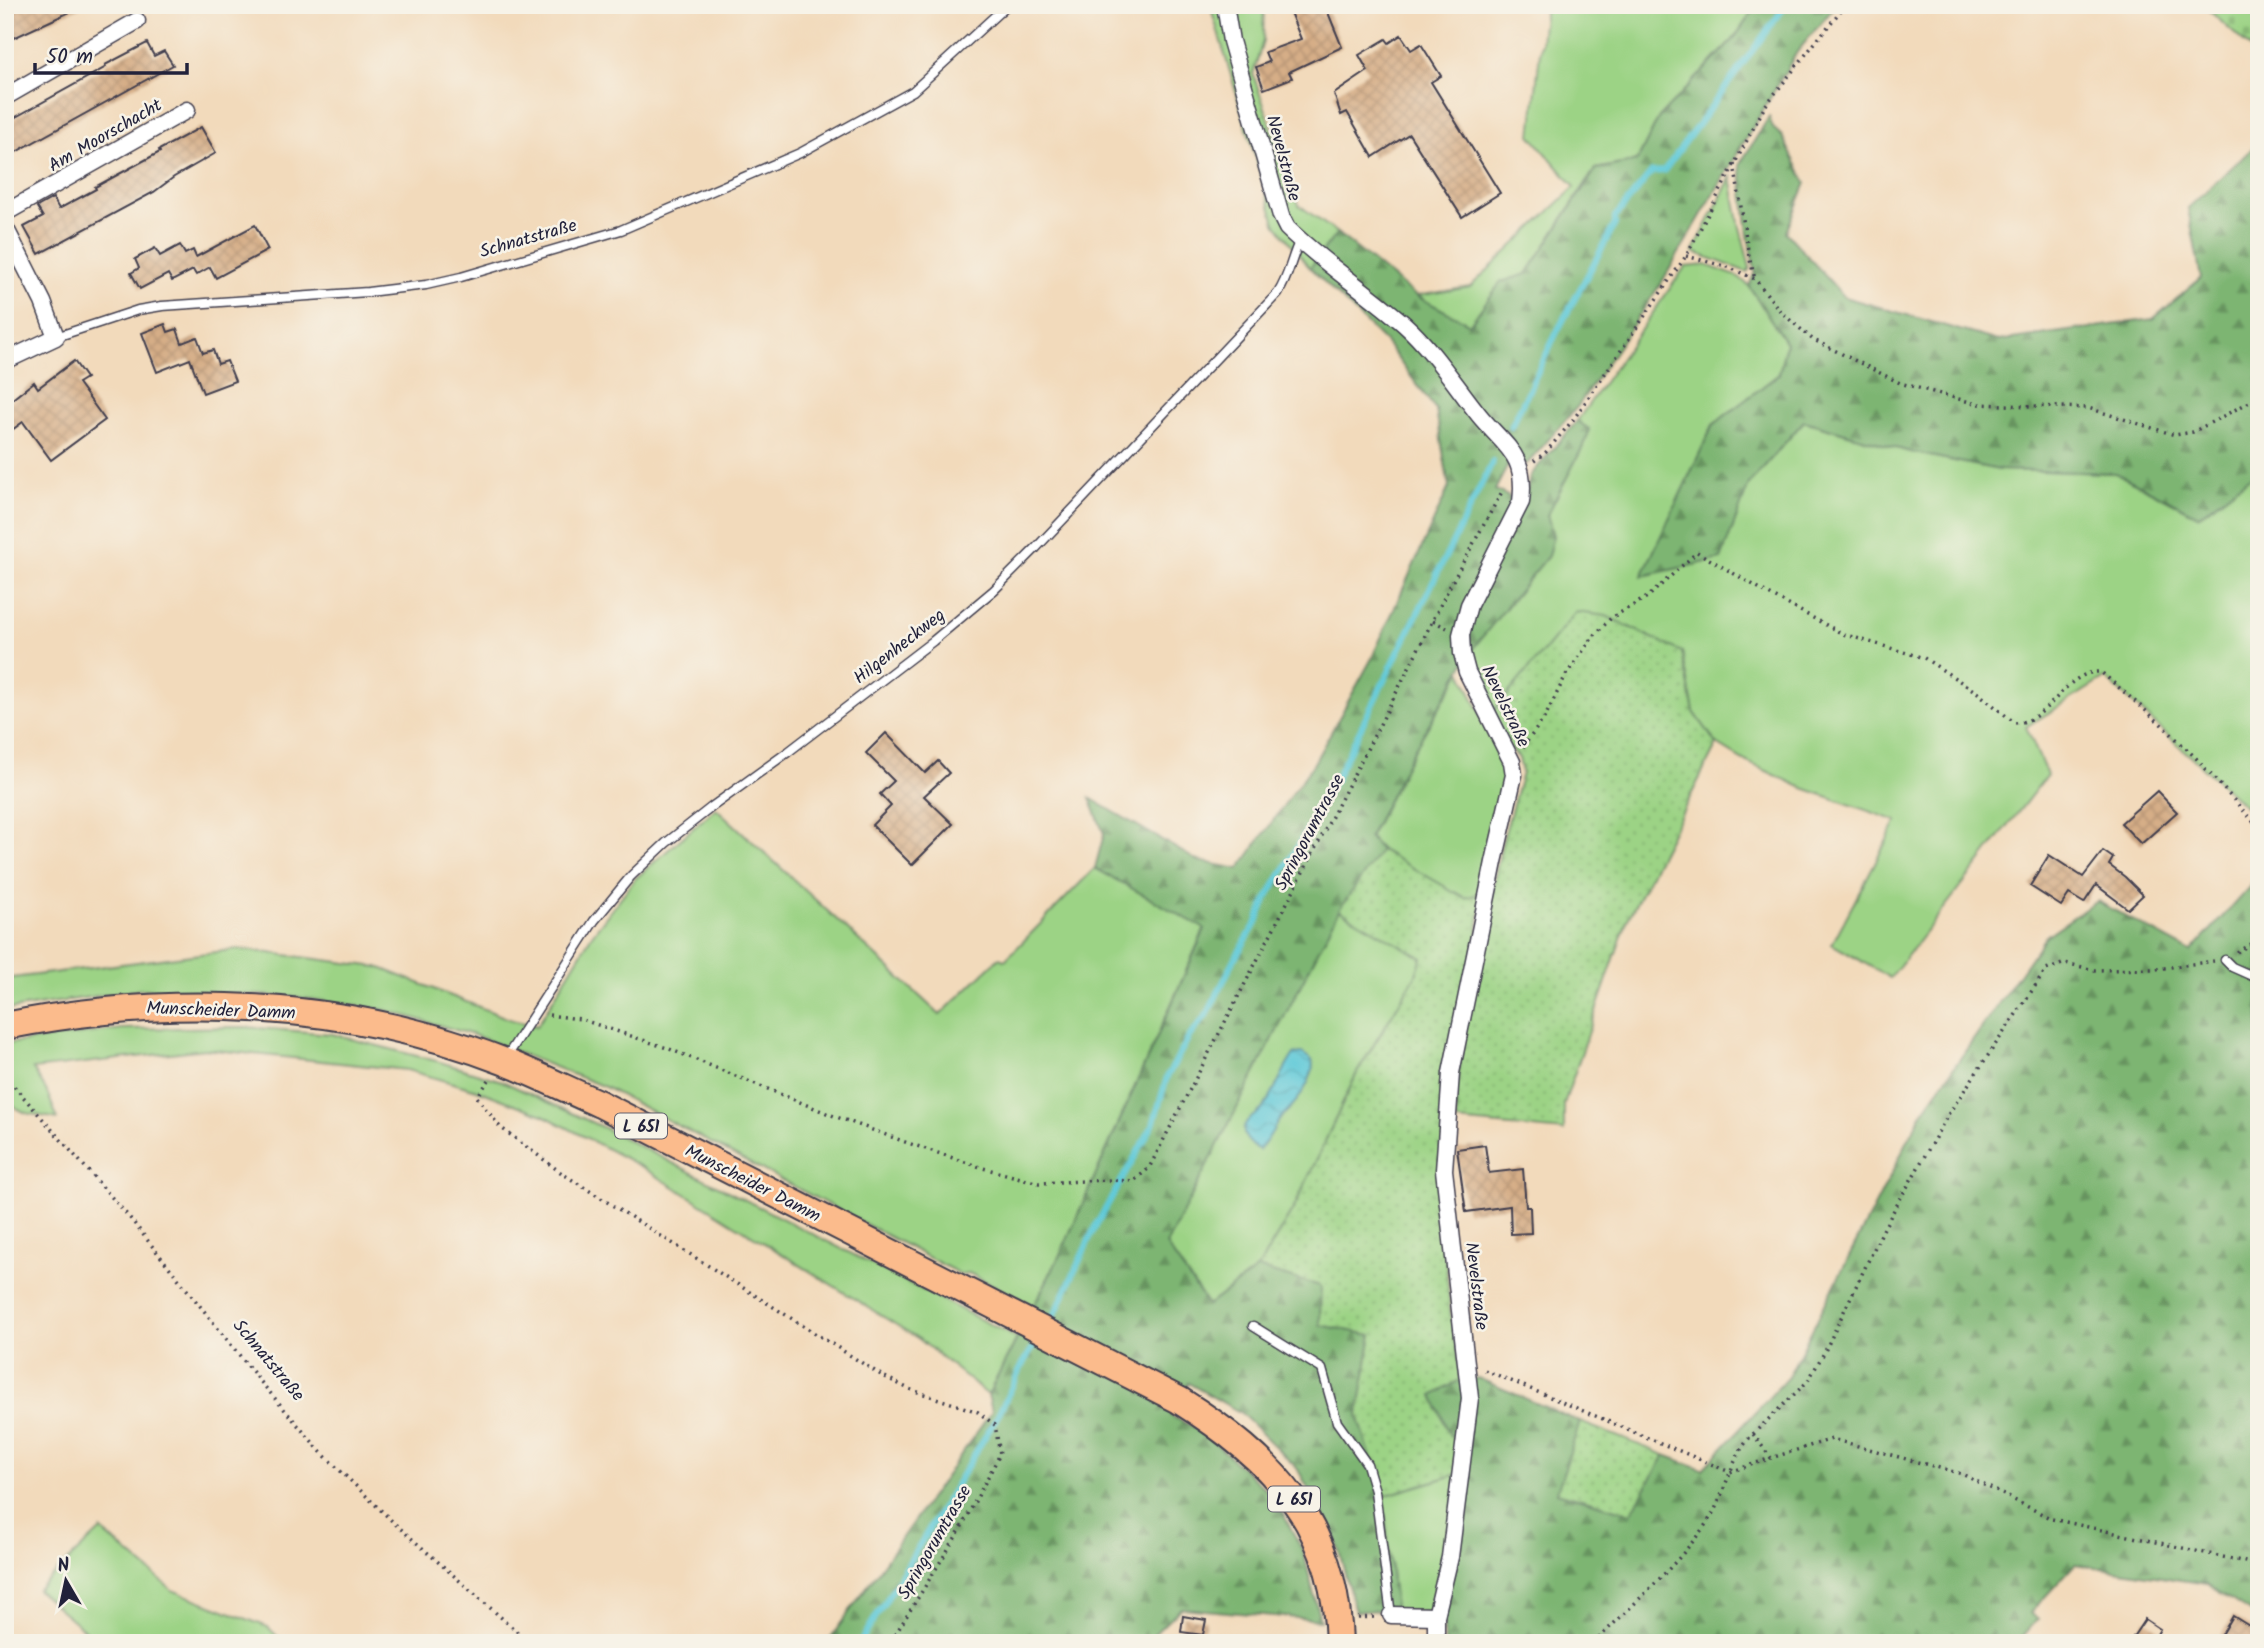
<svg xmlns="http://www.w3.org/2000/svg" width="2264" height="1648" font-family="Kalam,sans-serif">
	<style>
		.grass { fill: #9cd385; stroke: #5f7a60; stroke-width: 2 }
		.forest { fill: url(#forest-firs); stroke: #506c56; stroke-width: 2 }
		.cemetery { fill: url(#cemetery-stones); stroke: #5f7a60; stroke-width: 2 }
		.garden { fill: url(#garden-dots); stroke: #5f7a60; stroke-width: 2 }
		.water { fill: url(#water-waves); stroke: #40768a; stroke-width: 2 }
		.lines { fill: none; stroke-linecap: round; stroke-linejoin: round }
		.stream { stroke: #5ec9d8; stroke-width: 6 }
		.building { fill: url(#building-cross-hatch) }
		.lane-casing { stroke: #413e4e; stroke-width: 11 }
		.street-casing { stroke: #413e4e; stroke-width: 19 }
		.primary-casing { stroke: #413e4e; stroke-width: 30 }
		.path { stroke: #413e4e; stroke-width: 3.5; stroke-dasharray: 2 5; stroke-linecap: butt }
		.lane { stroke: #fff; stroke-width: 8 }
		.street { stroke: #fff; stroke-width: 16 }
		.primary { stroke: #fbbb8c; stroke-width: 26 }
		.labels { text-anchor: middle; stroke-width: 5; stroke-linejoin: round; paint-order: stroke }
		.shield { fill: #f7f3e8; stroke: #62616f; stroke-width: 2 }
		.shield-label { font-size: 16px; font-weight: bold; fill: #22223b }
		.street-label { font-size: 18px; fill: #22223b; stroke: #f7f3e8 }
	</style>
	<defs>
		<pattern id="forest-firs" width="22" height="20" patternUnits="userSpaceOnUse" patternTransform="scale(1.75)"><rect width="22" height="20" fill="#7db572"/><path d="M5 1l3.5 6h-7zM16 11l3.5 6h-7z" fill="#66935f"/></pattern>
		<pattern id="cemetery-stones" width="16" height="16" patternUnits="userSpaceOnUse" patternTransform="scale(1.75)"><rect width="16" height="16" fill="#9cd385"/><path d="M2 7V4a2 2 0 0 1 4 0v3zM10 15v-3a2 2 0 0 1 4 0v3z" fill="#86b574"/></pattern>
		<pattern id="garden-dots" width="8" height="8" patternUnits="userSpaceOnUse" patternTransform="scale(1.75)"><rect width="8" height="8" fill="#9cd385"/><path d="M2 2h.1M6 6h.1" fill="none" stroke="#86b574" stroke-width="1.8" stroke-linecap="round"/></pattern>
		<pattern id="water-waves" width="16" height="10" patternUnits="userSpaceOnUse" patternTransform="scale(1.75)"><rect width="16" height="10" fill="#5ec9d8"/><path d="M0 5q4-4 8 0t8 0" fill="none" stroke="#51acba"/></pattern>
		<pattern id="building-cross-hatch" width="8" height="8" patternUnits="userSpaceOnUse" patternTransform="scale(1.75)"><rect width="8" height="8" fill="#d6ae87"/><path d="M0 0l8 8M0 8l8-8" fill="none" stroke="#b79575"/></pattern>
	</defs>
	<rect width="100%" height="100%" fill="#f7f3e8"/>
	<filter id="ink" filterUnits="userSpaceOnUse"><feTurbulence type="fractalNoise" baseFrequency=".0143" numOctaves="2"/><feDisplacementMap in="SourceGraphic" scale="14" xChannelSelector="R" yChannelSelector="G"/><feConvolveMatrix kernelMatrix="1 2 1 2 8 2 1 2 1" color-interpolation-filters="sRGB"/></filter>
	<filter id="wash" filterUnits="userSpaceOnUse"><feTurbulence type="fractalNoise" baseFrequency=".00686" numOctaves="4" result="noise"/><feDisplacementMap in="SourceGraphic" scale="28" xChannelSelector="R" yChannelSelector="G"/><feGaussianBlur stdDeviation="1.57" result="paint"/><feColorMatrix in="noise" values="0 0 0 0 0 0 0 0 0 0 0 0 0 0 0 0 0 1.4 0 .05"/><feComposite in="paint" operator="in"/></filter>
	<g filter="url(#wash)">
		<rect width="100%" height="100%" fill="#f2dabb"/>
		<g class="grass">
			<polygon points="1210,5 1264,5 1263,41 1253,74 1299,205 1337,233 1310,268 1275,223"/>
			<polygon points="1545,5 1757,5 1733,40 1659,117 1637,161 1595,169 1527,274 1501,282 1469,325 1416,296 1470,287 1575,187 1531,136"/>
			<polygon points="1731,177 1739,223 1750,268 1747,272 1693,252"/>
			<polygon points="1706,265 1739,277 1749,286 1786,343 1779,374 1713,425 1643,575 1721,559 1749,484 1804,421 1910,452 1999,470 2116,473 2199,516 2259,470 2259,819 2105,678 2026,727 2047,775 1890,978 1832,944 1897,821 1803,788 1745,761 1717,744 1694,712 1682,652 1492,713 1466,661 1474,647 1553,536 1547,515 1586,441 1588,429 1577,421 1685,267"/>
			<polygon points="1461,671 1510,778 1483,893 1465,898 1381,850 1369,838 1414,750"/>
			<polygon points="716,808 940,1015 999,958 1005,960 1095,868 1205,928 1061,1253 1034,1306 969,1273 960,1274 605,1087 474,1035 385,1010 296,997 142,989 5,1010 5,979 239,949 378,967 512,1020 537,1026 592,935 635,879"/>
			<polygon points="1339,910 1422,957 1416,975 1357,1073 1295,1206 1258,1268 1208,1305 1166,1245"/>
			<polygon points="245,1027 332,1034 440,1062 502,1081 604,1128 1017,1338 988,1395 919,1339 642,1167 543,1115 477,1090 407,1070 205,1049 33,1069 46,1090 58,1119 26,1113 5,1102 5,1044 122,1029"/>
			<polygon points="1458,1474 1443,1614 1395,1609 1383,1496"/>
			<polygon points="101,1530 172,1590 268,1627 284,1643 100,1643 37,1590"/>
		</g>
		<g class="forest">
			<polygon points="1757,5 1836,5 1797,52 1662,282 1578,406 1528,463 1507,467 1495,490 1524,504 1530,476 1577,421 1589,429 1586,441 1547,515 1553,536 1548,556 1474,647 1414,750 1369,837 1381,850 1339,911 1166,1245 1208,1305 1258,1268 1321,1286 1320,1325 1372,1335 1358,1415 1383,1496 1395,1609 1355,1612 1336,1539 1297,1468 1241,1413 1188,1383 1171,1416 1202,1431 1274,1497 1303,1551 1320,1620 1181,1608 1145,1643 827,1643 992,1411 988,1395 1061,1253 1205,929 1095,868 1104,834 1090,798 1198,861 1239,869 1314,763 1371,660 1449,487 1436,410 1385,342 1310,268 1337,233 1416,296 1470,324 1501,282 1527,274 1596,169 1637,161 1659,117 1733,40"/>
			<polygon points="1769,117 1773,128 1782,136 1806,183 1786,232 1844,297 1998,341 2153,319 2201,278 2188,208 2259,142 2259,470 2199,516 2116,473 1999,470 1910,452 1804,421 1749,484 1721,559 1642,576 1713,425 1779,374 1786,343 1749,286 1755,272 1748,235 1740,164"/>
			<polygon points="2259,876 2259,1618 2207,1584 2075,1564 2030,1613 2038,1619 2017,1643 1445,1643 1443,1614 1461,1436 1450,1436 1433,1396 1461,1379 1478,1378 1580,1422 1557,1492 1630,1513 1665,1455 1703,1469 1788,1377 1922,1113 2046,936 2097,901 2191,952"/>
		</g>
		<polygon class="cemetery" points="2203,5 2259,5 2259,56"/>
		<g class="garden">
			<polygon points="1576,612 1606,616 1682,652 1694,712 1717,744 1627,921 1564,1104 1564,1131 1457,1121 1455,1074 1502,843 1522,773 1519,758 1508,746 1492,713"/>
			<polygon points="1381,850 1465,898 1483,893 1441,1204 1450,1309 1461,1379 1433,1396 1450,1436 1462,1436 1458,1474 1383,1496 1358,1415 1372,1335 1320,1325 1321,1286 1258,1268 1295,1206 1357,1073 1416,975 1422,958 1339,910"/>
			<polygon points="1580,1422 1665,1455 1631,1513 1557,1492"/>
		</g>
		<path class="water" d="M1302 1053 1312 1060C1316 1073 1302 1095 1293 1105 1288 1111 1282 1115 1278 1122 1272 1131 1268 1141 1259 1150 1252 1146 1242 1137 1244 1128 1246 1117 1257 1116 1263 1108 1275 1092 1282 1071 1294 1054Z"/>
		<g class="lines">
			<g class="stream">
				<polyline points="1511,427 1558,330 1615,224 1615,217 1652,172 1664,171 1786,5"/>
				<polyline points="1047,1327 1056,1312 1095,1227 1153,1125 1167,1077 1189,1037 1208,1013 1234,960 1257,922 1267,898 1314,819 1314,812 1336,778 1493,461"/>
				<polyline points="860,1643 997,1417 1025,1360 1041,1336"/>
			</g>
		</g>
		<g id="blocks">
			<g class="building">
				<polygon points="22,5 85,5 5,42 5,13"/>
				<polygon points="1287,5 1325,5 1342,47 1289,72 1292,78 1264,89 1256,67 1269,62 1265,52 1301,39"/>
				<polygon points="1401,35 1411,50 1421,44 1441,76 1431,82 1500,193 1462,217 1409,134 1373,157 1347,112 1341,115 1334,94 1368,71 1359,55 1386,39 1389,43"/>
				<polygon points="147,43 154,56 164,51 173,65 5,158 5,123 106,67 105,65"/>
				<polygon points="201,127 216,153 174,177 154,192 39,254 24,227 43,217 37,207 53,198 59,209 96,189 95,187 160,152 159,150"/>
				<polygon points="255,225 268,250 216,278 210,267 196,275 193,270 172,281 168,274 140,289 131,273 139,268 135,259 155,248 160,256 180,245 185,254 193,250 196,257"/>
				<polygon points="165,324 168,332 177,329 182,343 197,337 203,353 213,350 218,364 227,361 235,381 203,393 190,359 157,372 142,333"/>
				<polygon points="74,361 86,378 78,383 105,420 51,460 23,422 5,435 5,405 34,382 38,388"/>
				<polygon points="886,733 925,773 938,761 949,773 924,796 953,824 912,865 872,825 891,806 880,794 894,781 866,753"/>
				<polygon points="2157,791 2177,812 2141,844 2121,823"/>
				<polygon points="2103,851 2113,858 2109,865 2125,877 2143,895 2128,909 2096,885 2084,903 2069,894 2061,906 2030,886 2049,855 2083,877"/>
				<polygon points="1485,1145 1489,1173 1523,1169 1526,1207 1530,1207 1531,1233 1511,1234 1510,1206 1466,1212 1457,1149"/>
				<polygon points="1183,1616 1206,1620 1203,1635 1181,1632"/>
				<polygon points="2233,1616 2259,1632 2259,1643 2217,1643"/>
				<polygon points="2145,1619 2160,1629 2152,1643 2129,1643"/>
			</g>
		</g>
	</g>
	<g filter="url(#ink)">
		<use href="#blocks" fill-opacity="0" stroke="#413e4e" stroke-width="2"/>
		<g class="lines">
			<defs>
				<g id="lane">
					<polyline points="56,337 138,310 162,306 368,292 426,285 461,277 621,230 800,153 913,91 1007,5"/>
					<polyline points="2225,960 2232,967 2259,979"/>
					<path d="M506 1058 594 921 631 876 666 843 713 806 788 752 933 641 994 590 1036 548 1278 293C1289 277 1291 258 1300 240"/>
					<polyline points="1253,1326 1322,1369 1337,1422 1367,1464 1375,1491 1391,1615"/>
				</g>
				<g id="street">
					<path d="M1225 5 1231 41 1281 216 1287 228C1323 263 1366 291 1404 324 1433 350 1455 385 1479 415 1506 448 1527 454 1521 502L1469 605 1461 635 1462 653 1467 672 1512 762 1514 775 1494 862 1451 1073 1444 1170 1470 1398 1450 1557 1436 1616V1643"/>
					<polyline points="5,97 137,21"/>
					<polyline points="5,213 187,110"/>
					<polyline points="5,227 43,302 56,337 5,361"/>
					<polyline points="1391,1615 1436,1616"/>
				</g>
				<path id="primary" d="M5 1026C169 993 346 1000 503 1061 536 1074 568 1090 600 1104L1179 1400C1274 1460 1336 1524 1339 1643"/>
			</defs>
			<use href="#lane" class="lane-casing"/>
			<use href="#street" class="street-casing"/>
			<use href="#primary" class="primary-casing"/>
			<g class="path">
				<polyline points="1734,164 1749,256 1755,279"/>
				<polyline points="1686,256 1728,267 1755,279 1781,312 1812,339 1900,383 1977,404 2088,408 2175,435 2193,432 2259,397"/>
				<polyline points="1534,461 1546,452 1573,420 1686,256 1765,106 1845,5"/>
				<polyline points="1433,621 1447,628"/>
				<path d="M1523 747 1545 717 1566 675 1593 637 1611 618 1649 596 1697 552 1774 597 1843 634 1924 658 1978 693 2015 723C2052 721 2064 670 2101 672L2160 723 2196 758 2259 828"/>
				<polyline points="2237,952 2259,939"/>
				<polyline points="549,1015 580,1019 667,1048 834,1116 908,1143 983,1168 1039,1183 1106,1180 1134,1181 1149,1168 1389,707 1451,584 1503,490"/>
				<polyline points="5,1076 129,1217 260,1381 321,1452 393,1522 530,1643"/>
				<polyline points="489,1080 477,1097 500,1127 563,1174 881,1375 909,1389 978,1412 995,1425 1000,1454 960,1530 890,1643"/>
				<polyline points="1485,1370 1730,1472 1771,1458"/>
				<polyline points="1753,1434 1808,1381 1825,1351 1885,1226 1949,1113 2046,970 2065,963 2095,970 2156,969 2214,961"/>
				<polyline points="1358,1618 1375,1617"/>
				<path d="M1594 1643C1632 1605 1675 1568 1706 1524 1727 1495 1728 1460 1753 1434L1771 1458 1832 1439 1962 1474 2052 1519 2259 1565"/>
			</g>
			<use href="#lane" class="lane"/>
			<use href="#street" class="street"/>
			<use href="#primary" class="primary"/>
		</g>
	</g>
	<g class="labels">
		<g class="shield">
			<rect x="615" y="1113.5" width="52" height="25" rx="5"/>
			<rect x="1268" y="1486.5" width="52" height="25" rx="5"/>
		</g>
		<g class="shield-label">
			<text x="641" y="1132">L 651</text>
			<text x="1294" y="1505">L 651</text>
		</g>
		<g class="street-label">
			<text transform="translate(105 135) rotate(-30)" y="6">Am Moorschacht</text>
			<text transform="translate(1284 158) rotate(75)" y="6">Nevelstraße</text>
			<text transform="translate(528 238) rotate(-16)" y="6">Schnatstraße</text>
			<text transform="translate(899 646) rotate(-38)" y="6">Hilgenheckweg</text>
			<text transform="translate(1506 706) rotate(64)" y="6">Nevelstraße</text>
			<text transform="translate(1309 832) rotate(-62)" y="6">Springorumtrasse</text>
			<text transform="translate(221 1010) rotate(2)" y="6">Munscheider Damm</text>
			<text transform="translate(753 1183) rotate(27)" y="6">Munscheider Damm</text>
			<text transform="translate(1477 1286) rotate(83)" y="6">Nevelstraße</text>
			<text transform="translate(269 1360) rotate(50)" y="6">Schnatstraße</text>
			<text transform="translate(934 1542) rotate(-60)" y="6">Springorumtrasse</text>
		</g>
	</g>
	<rect width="2264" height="1648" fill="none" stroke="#f7f3e8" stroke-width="28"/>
	<g transform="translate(66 1581) rotate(351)" stroke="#f7f3e8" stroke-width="5" paint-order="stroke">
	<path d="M0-5L12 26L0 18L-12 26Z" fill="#22223b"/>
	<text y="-10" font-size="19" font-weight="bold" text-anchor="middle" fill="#22223b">N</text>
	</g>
	<path d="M35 63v10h152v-10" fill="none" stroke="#22223b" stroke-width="3.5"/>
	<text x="46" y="63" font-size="21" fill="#22223b" stroke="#f7f3e8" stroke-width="5" paint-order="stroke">50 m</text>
</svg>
